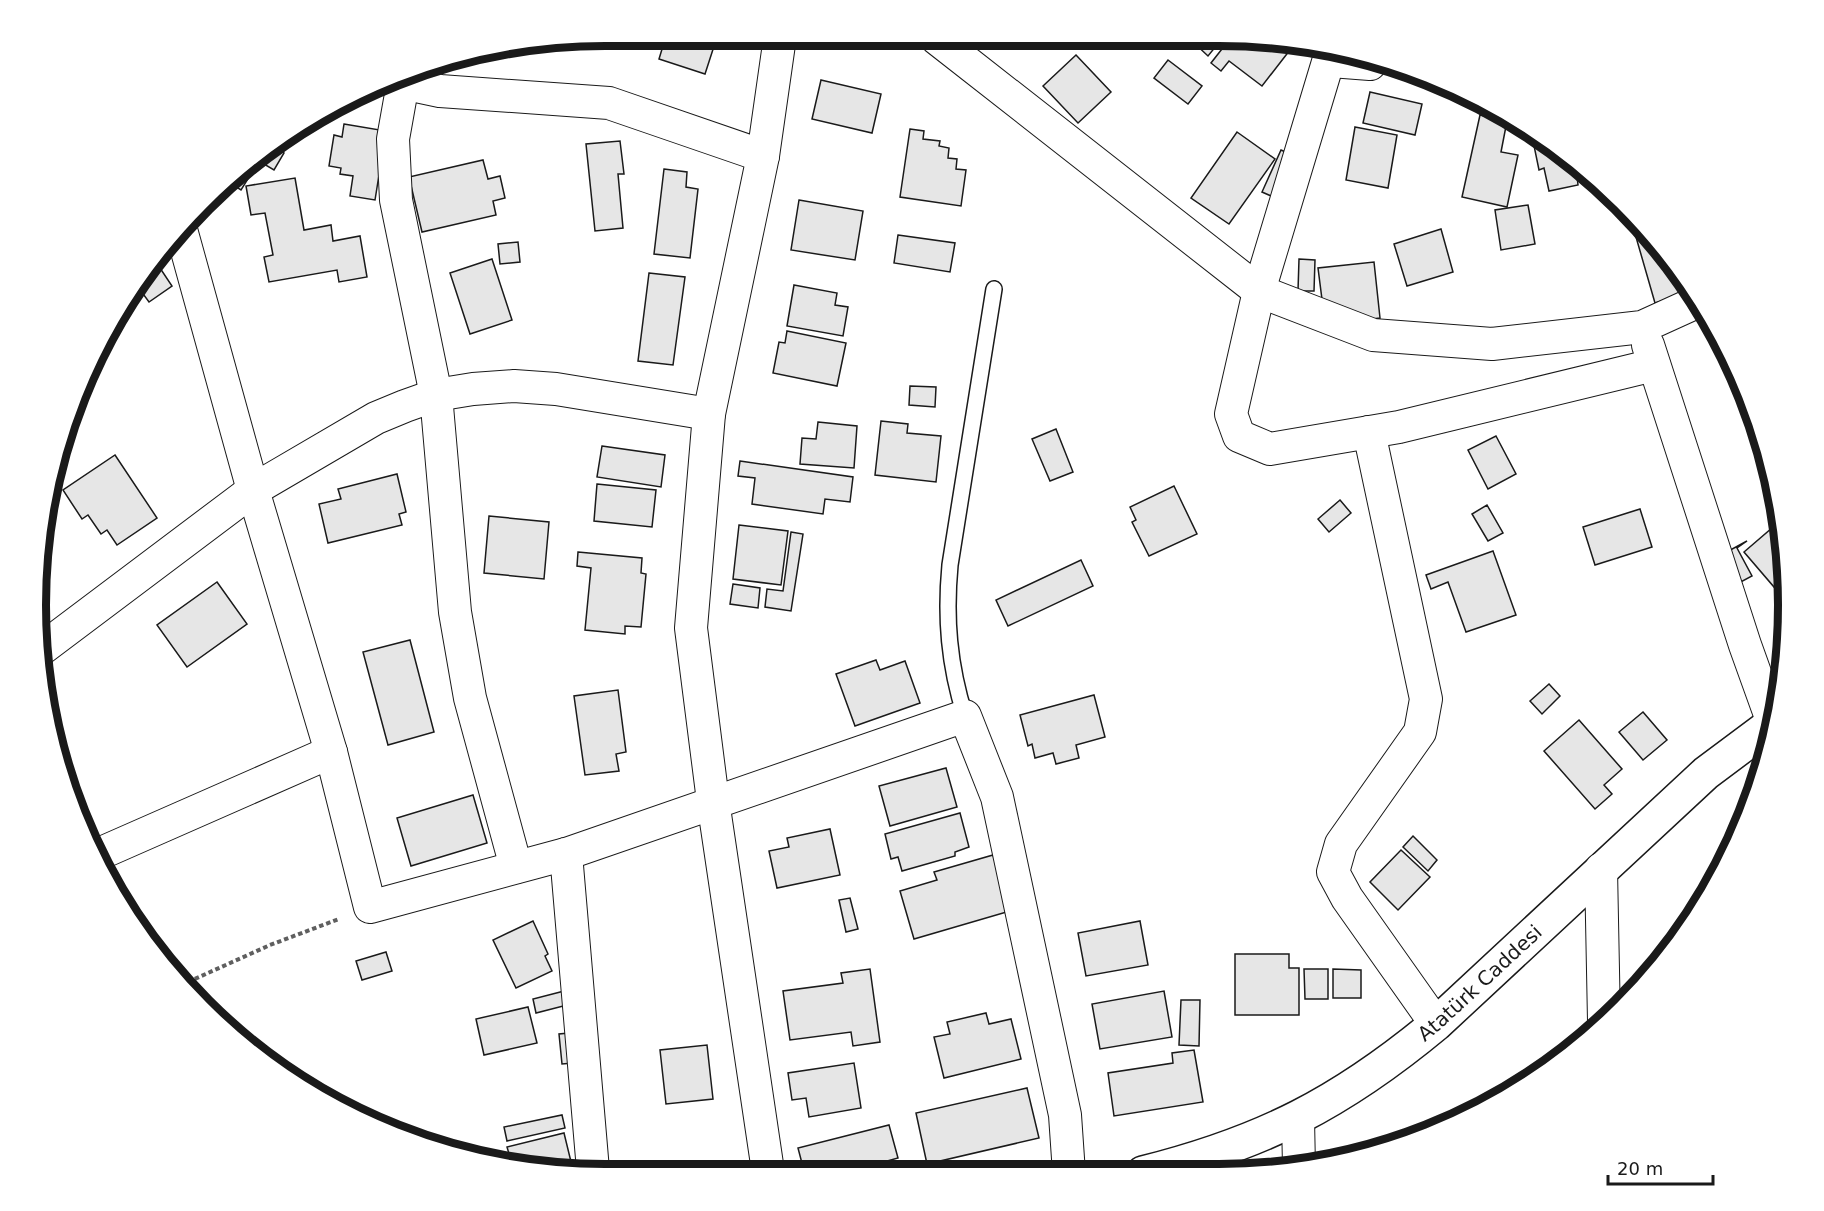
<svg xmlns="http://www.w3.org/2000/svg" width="1824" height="1211" font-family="'DejaVu Sans',sans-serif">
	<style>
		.building { fill: #e6e6e6; stroke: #1a1a1a; stroke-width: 1.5 }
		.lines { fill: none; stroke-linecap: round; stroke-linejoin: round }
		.lane-casing { stroke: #1a1a1a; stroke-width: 18 }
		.street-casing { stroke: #1a1a1a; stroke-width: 34 }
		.secondary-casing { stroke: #1a1a1a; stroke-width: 36 }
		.path { stroke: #5f5f5f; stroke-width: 4; stroke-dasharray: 4.5 3; stroke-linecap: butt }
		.lane { stroke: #fff; stroke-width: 15 }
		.street { stroke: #fff; stroke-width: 32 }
		.secondary { stroke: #fff; stroke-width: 33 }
		.labels { text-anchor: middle; stroke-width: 4.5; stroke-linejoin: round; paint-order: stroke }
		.street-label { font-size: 20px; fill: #1a1a1a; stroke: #fff }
		.rim { fill: none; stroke: #1a1a1a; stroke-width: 8 }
	</style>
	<rect width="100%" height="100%" fill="#fff"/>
	<g class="building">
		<polygon points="666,36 717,37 705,74 659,59"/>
		<polygon points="1191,40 1221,40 1208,56"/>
		<polygon points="1229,40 1287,41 1293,46 1262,86 1229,61 1221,71 1211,63"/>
		<polygon points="1076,55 1111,92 1078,123 1043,86"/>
		<polygon points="1168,60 1202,86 1188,104 1154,78"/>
		<polygon points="821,80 881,94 872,133 812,119"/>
		<polygon points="1370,92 1422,104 1415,135 1363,123"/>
		<polygon points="1480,115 1507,121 1501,152 1518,155 1507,207 1462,197"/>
		<polygon points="344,124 386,131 375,200 350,196 353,176 340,174 341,168 329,166 334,135 342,137"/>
		<polygon points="1355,127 1397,135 1388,188 1346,180"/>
		<polygon points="910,129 924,131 923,139 940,141 939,146 949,148 948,158 957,159 956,169 966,170 961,206 900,197"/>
		<polygon points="1237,132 1275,159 1229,224 1191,198"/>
		<polygon points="1532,136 1588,174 1577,176 1578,185 1549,191 1544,168 1539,170"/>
		<polygon points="620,141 624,174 618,174 623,228 595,231 586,144"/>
		<polygon points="274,146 284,153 274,170 259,161 241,190 233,185"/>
		<polygon points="1281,150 1297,157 1278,199 1262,192"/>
		<polygon points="483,160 488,179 500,176 505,198 493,201 496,215 422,232 409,177"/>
		<polygon points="664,169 687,172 686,187 698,189 690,258 654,254"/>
		<polygon points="295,178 304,230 331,225 333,241 360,236 367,277 339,282 337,270 269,282 264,257 273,255 265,213 251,215 246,186"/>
		<polygon points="799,200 863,211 855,260 791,250"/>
		<polygon points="1528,205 1535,244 1501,250 1495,210"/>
		<polygon points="1441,229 1453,272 1407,286 1394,244"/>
		<polygon points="1647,234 1671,259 1691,292 1655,303 1636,237"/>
		<polygon points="898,235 955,243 950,272 894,263"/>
		<polygon points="518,242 520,262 500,264 498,244"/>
		<polygon points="154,259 172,286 149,302 138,287"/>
		<polygon points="492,259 512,320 470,334 450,273"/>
		<polygon points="1299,259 1315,260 1314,291 1298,291"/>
		<polygon points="1374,262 1380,318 1356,321 1324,315 1318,268"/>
		<polygon points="649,273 685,277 673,365 638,361"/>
		<polygon points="794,285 837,293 835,305 848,307 843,336 787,326"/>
		<polygon points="787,331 846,343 837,386 773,373 779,342 785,343"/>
		<polygon points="910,386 936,387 935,407 909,405"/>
		<polygon points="881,421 908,424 907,433 941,436 936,482 875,475"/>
		<polygon points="818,422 857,426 854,468 800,464 802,438 816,439"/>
		<polygon points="1056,429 1073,472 1050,481 1032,439"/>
		<polygon points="1496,436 1516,474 1488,489 1468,450"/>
		<polygon points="602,446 665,455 661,487 597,477"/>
		<polygon points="115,455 157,518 117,545 107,530 101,534 88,515 82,519 63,490"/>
		<polygon points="740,461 853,477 850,502 825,499 823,514 752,504 755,478 738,476"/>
		<polygon points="397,474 406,512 399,514 402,525 328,543 319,504 341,499 338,489"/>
		<polygon points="597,484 656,490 652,527 594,521"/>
		<polygon points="1174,486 1197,534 1149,556 1132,522 1136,520 1130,507"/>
		<polygon points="1340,500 1351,513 1329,532 1318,519"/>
		<polygon points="1487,505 1503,533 1488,541 1472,514"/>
		<polygon points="1640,509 1652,547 1595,565 1583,527"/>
		<polygon points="489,516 549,522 544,579 484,573"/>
		<polygon points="1779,522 1787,569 1786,601 1744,552"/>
		<polygon points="739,525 788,531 781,585 733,579"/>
		<polygon points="791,532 803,534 791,611 765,607 767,589 783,591"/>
		<polygon points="1747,541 1737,548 1752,576 1737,584 1721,555"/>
		<polygon points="1493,551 1516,615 1466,632 1448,582 1431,589 1426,575"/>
		<polygon points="578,552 642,558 641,573 646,574 641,627 625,626 625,634 585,630 591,568 577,566"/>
		<polygon points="1081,560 1093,586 1008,626 996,600"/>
		<polygon points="217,582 247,624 187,667 157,625"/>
		<polygon points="733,584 760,588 758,608 730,604"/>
		<polygon points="410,640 434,732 388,745 363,652"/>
		<polygon points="876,660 880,670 905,661 920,703 855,726 836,674"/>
		<polygon points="1549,684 1560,696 1542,714 1530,701"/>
		<polygon points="618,690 626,752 616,754 619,771 585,775 574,696"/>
		<polygon points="1094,695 1105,737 1076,745 1079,758 1056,764 1053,753 1035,758 1032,744 1028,746 1020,715"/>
		<polygon points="1643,712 1667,740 1643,760 1619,732"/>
		<polygon points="1579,720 1622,769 1604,785 1612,794 1595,809 1544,751"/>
		<polygon points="946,768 957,807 890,826 879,786"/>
		<polygon points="473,795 487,843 411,866 397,818"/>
		<polygon points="960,813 969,847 955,852 955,856 902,871 898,857 891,859 885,834"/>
		<polygon points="830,829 840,875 777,888 769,851 789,847 787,838"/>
		<polygon points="1413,836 1437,860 1428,871 1403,847"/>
		<polygon points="1401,850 1430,877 1398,910 1370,882"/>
		<polygon points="993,855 1010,911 914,939 900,891 937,880 934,872"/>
		<polygon points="850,898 858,929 846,932 839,900"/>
		<polygon points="533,921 548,954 545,956 552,971 516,988 493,940"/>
		<polygon points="1140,921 1148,965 1086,976 1078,933"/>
		<polygon points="386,952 392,971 362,980 356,961"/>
		<polygon points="1235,954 1289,954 1289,968 1299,968 1299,1015 1235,1015"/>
		<polygon points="870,969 880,1042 853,1046 851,1032 790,1040 783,991 843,983 841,973"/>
		<polygon points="1304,969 1328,969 1328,999 1305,999"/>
		<polygon points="1333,969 1361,970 1361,998 1333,998"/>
		<polygon points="572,989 575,1003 536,1013 533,999"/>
		<polygon points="1164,991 1172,1037 1100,1049 1092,1004"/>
		<polygon points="1181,1000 1200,1000 1199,1046 1179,1045"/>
		<polygon points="528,1007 537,1043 484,1055 476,1019"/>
		<polygon points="986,1013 989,1024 1011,1019 1021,1059 944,1078 934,1037 950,1034 947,1022"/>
		<polygon points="579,1032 573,1063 562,1064 559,1034"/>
		<polygon points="707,1045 713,1099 666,1104 660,1050"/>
		<polygon points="1194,1050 1203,1102 1114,1116 1108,1073 1173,1063 1172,1053"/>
		<polygon points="854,1063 861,1108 809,1117 806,1098 792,1100 788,1073"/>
		<polygon points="1027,1088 1039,1138 927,1164 916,1113"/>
		<polygon points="562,1115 565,1128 507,1141 504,1127"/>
		<polygon points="889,1125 898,1158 869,1166 870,1172 804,1171 798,1148"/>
		<polygon points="564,1133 573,1170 531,1170 512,1164 507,1147"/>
	</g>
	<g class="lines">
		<defs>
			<path id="lane" d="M965 716C949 665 945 618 950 565L994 289"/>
			<g id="street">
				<polyline points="936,38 1259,291 1373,335 1492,344 1642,327 1697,302"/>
				<polyline points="1331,52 1259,291 1231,414 1239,436 1270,449 1399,427 1654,365"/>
				<polyline points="1331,61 1370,64"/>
				<polyline points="393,81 440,91 609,103 763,156"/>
				<polyline points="403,83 393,139 396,200 436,395 455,612 470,698 516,867"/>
				<polyline points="182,233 253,490 331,752 370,907 566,854 965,716 997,797 1065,1115 1069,1173"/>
				<polyline points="1648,345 1745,645 1773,723"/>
				<polyline points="1369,432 1426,699 1420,732 1341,844 1333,872 1347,898 1436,1024"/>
				<polyline points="43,648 253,490 376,418 405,406 436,395 473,389 514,386 556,389 709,414"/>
				<polyline points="99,854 331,752"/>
				<polyline points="566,854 593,1170"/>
				<polyline points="1601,869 1604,1021"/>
				<polyline points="1298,1119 1299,1167"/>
				<polyline points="768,1171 713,801 691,628 709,414 763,156 780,37"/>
			</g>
			<g id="secondary">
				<path id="s1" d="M1143 1173C1263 1143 1341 1103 1436 1024L1706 773 1773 723"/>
			</g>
		</defs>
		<use href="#lane" class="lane-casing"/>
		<use href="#street" class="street-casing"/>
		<use href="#secondary" class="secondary-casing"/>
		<polyline class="path" points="188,982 270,945 339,919"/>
		<use href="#lane" class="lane"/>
		<use href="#street" class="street"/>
		<use href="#secondary" class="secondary"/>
	</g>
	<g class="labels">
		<g class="street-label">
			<text dy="7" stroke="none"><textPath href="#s1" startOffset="392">Atatürk Caddesi</textPath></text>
		</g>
	</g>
	<path d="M0 0H1824V1211H0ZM605 46H1219A559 559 0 0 1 1778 605V605A559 559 0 0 1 1219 1164H605A559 559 0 0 1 46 605V605A559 559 0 0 1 605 46Z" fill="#fff" fill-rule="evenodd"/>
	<path class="rim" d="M605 46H1219A559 559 0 0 1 1778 605V605A559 559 0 0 1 1219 1164H605A559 559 0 0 1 46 605V605A559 559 0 0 1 605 46Z"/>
	<path d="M1608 1175v9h105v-9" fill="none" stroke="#1a1a1a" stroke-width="3"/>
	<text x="1617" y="1175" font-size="18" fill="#1a1a1a" stroke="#ffffff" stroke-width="4.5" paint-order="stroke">20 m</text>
</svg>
